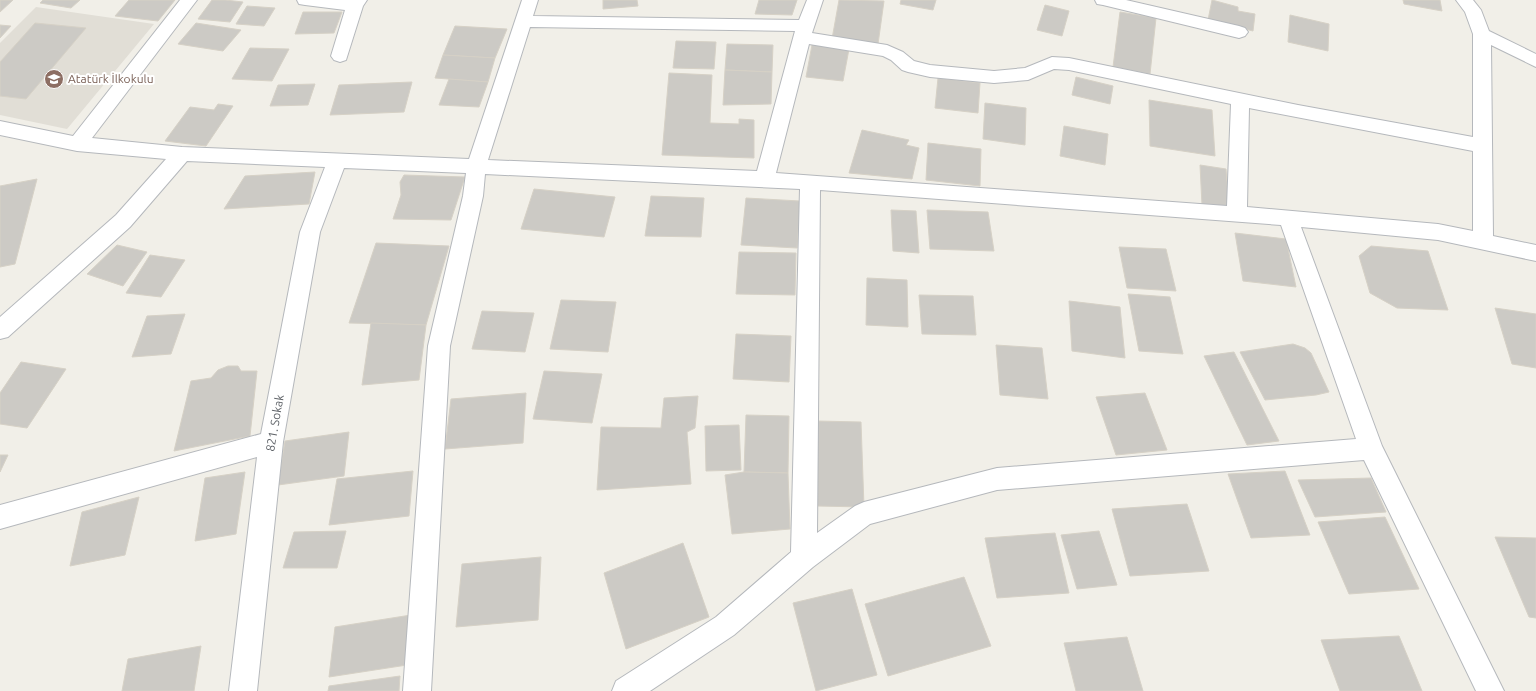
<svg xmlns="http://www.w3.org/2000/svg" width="1536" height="691" font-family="Ubuntu,sans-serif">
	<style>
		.education { fill: #e1ded6 }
		.building { fill: #cccac5; stroke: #d6d1c6 }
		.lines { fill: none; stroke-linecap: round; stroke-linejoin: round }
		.street-casing { stroke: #b5b8bc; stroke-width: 2 }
		.street { fill: #fff; fill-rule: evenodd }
		.labels { text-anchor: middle; stroke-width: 4; stroke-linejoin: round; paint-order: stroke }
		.education-label { font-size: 12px; fill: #785e54; stroke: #fff; text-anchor: start }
		.street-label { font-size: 12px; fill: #5f6368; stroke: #fff }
	</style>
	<rect width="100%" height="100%" fill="#f1efe8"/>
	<polygon class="education" points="36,7 154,24 67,129 0,115 0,43"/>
	<g class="building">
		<polygon points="0,0 13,0 0,12"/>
		<polygon points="43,0 80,0 71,8 40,3"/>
		<polygon points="129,0 175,0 158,21 115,16"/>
		<polygon points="212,0 225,0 243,2 230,22 198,19"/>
		<polygon points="603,0 637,0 638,6 603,9"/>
		<polygon points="759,0 797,0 792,15 755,14"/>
		<polygon points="839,0 884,1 878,44 832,39"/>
		<polygon points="901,0 936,0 933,10 900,4"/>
		<polygon points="1212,0 1238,7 1238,11 1255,14 1253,31 1208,20"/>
		<polygon points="1403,0 1440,0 1442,11 1404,4"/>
		<polygon points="1045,5 1069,11 1062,36 1037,30"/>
		<polygon points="247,6 275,8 264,26 236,24"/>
		<polygon points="303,12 342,12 334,33 295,34"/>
		<polygon points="1120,12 1156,18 1150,74 1113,67"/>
		<polygon points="1290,15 1329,24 1328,51 1288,42"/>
		<polygon points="35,23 86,28 26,99 0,96 0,62"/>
		<polygon points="196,23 241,30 223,51 178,44"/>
		<polygon points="0,25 11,26 0,38"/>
		<polygon points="455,26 507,29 495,58 443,55"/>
		<polygon points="676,41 716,42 714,69 673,68"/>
		<polygon points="727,44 773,45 772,72 725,70"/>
		<polygon points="812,45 849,49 843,81 806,77"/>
		<polygon points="250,48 289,49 272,81 232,79"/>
		<polygon points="443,55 495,58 488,82 435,78"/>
		<polygon points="725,70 772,72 771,104 723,105"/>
		<polygon points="669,73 712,75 710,123 739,124 739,119 754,120 754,158 662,155"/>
		<polygon points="1076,77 1113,86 1110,104 1072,95"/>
		<polygon points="938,78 980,83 978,113 935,108"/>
		<polygon points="449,79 488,82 479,107 439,105"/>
		<polygon points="412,82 404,112 330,115 339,85"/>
		<polygon points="315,84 308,105 270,106 278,85"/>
		<polygon points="1149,100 1212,110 1215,156 1150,146"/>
		<polygon points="985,103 1026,108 1025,145 983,139"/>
		<polygon points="218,104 233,106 206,146 165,141 190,107 214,110"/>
		<polygon points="1064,126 1108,134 1105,165 1060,156"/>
		<polygon points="862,130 909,140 906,145 919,148 912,179 849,173"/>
		<polygon points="928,143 981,149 980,186 926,180"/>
		<polygon points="1200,165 1226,169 1229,209 1202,205"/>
		<polygon points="315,172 309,204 224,209 245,176"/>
		<polygon points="404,175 465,177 451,220 393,219 401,195 400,182"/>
		<polygon points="37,179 15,264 0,267 0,186"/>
		<polygon points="534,189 615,197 604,237 521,229"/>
		<polygon points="651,196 704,198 701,237 645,236"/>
		<polygon points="746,198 800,201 797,248 741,245"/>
		<polygon points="891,210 916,211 919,253 893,251"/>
		<polygon points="927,210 988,212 994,251 930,249"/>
		<polygon points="1235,233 1286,239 1296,287 1243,281"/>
		<polygon points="376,243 449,246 426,325 349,323"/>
		<polygon points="117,245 147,252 123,286 87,274"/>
		<polygon points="1371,246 1428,251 1448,310 1397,308 1370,293 1359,256"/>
		<polygon points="1119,247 1166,249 1176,291 1127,288"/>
		<polygon points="739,252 796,253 795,295 736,294"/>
		<polygon points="150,255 185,260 161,297 126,293"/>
		<polygon points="867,278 907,280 908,327 866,325"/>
		<polygon points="1128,294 1170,297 1183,354 1139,351"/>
		<polygon points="919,295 973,296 976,335 922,334"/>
		<polygon points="561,300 616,302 608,352 550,349"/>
		<polygon points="1069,301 1120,307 1125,358 1072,351"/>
		<polygon points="1495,308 1536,314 1536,368 1512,364"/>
		<polygon points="482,311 534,313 525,352 472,349"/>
		<polygon points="185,314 171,354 132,357 147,316"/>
		<polygon points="371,323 426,325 419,380 362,385"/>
		<polygon points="736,334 791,336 789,382 733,379"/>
		<polygon points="1293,344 1305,348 1311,353 1329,392 1316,395 1265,400 1240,352"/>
		<polygon points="996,345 1042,348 1048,399 1000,395"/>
		<polygon points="1234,352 1279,441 1247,445 1204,356"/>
		<polygon points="21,362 66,369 27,428 0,424 0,393"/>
		<polygon points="228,366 238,366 241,371 257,371 250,436 174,451 191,381 211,378 218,370"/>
		<polygon points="544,371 602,374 592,423 533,419"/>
		<polygon points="526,393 523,443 445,449 451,399"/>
		<polygon points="1145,393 1167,450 1116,455 1096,397"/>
		<polygon points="698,396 695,428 687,432 691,484 597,490 601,427 661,428 664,398"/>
		<polygon points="746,415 789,416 788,473 744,472"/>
		<polygon points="817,421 861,422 864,507 817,506"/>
		<polygon points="739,425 741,470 706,471 705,426"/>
		<polygon points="349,432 344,476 278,485 285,441"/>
		<polygon points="0,455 8,455 0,472"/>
		<polygon points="413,471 409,516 329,525 337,479"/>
		<polygon points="1285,471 1310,535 1251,538 1228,474"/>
		<polygon points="245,472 236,534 195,541 205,478"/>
		<polygon points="744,472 788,473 790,529 732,534 725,475"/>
		<polygon points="1371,478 1386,512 1315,517 1298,480"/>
		<polygon points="139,497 125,555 70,566 82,512"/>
		<polygon points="1187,504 1209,571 1130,576 1112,509"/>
		<polygon points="1385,517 1419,589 1349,594 1318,522"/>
		<polygon points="346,531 337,568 283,568 294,532"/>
		<polygon points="1099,531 1117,585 1077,589 1061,535"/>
		<polygon points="1055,533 1069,593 997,598 985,538"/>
		<polygon points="1495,537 1536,538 1536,618 1529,617"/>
		<polygon points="683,543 709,617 626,649 604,573"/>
		<polygon points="541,557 538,620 456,627 462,564"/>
		<polygon points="964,577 991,646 888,676 865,604"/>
		<polygon points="852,589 877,675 816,691 793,603"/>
		<polygon points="411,615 407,665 329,677 335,627"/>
		<polygon points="1399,636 1422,691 1340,691 1321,640"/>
		<polygon points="1127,637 1143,691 1076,691 1064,643"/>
		<polygon points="201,646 194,691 122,691 128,659"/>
		<polygon points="400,676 399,691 328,691 329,686"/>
	</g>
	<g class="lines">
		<defs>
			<g id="street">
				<path d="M180 0H197L92 138 182 147 469 159 522 0H538L533 16 799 20 807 0H823L812 33 887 45 903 52 914 61 930 65 994 71 1025 68 1052 57 1069 58 1298 105 1473 137V34L1465 12 1456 0H1473L1481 10 1489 31 1536 54V67L1491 45 1493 236 1536 245V261L1438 240 1301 227 1382 446 1504 691H1476L1364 460 997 490 870 524 813 567 734 635 650 691H612L616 681 716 617 791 552 800 189 485 174 483 196 450 346 431 691H403L428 346 463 196 466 173 344 168 320 232 283 442 257 691H229L257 457 0 529V505L261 434 300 232 325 167 187 161 130 227 8 337 0 339V317L116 215 166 159 77 151 0 135V121L73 136ZM530 27 795 31 757 171 488 160ZM809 44 883 56 891 60 902 70 908 72 930 77 994 83 1028 80 1054 69 1069 70 1231 104 1227 206 776 173ZM1249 108 1473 151V231L1438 224 1247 207ZM820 190 1281 225 1356 439 997 468 864 502 855 506 817 533Z"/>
				<polygon points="297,0 367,0 363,6 346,60 340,62 334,60 331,56 345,10 305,5 299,4"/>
				<polygon points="1095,0 1126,0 1239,26 1245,28 1248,32 1245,36 1239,38 1103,5 1097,4"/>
			</g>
		</defs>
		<use href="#street" class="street-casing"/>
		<use href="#street" class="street"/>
	</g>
	<defs>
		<symbol id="school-disc" viewBox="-11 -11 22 22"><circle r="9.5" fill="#8d6e63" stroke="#fff"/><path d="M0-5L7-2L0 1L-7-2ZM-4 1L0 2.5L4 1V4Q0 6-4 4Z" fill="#fff"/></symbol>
	</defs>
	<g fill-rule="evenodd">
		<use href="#school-disc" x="43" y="68" width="22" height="22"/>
	</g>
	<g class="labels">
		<g class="education-label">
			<text x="68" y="83">Atatürk İlkokulu</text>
		</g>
		<g class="street-label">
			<text transform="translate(275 423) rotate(-80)" y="4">821. Sokak</text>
		</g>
	</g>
</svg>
